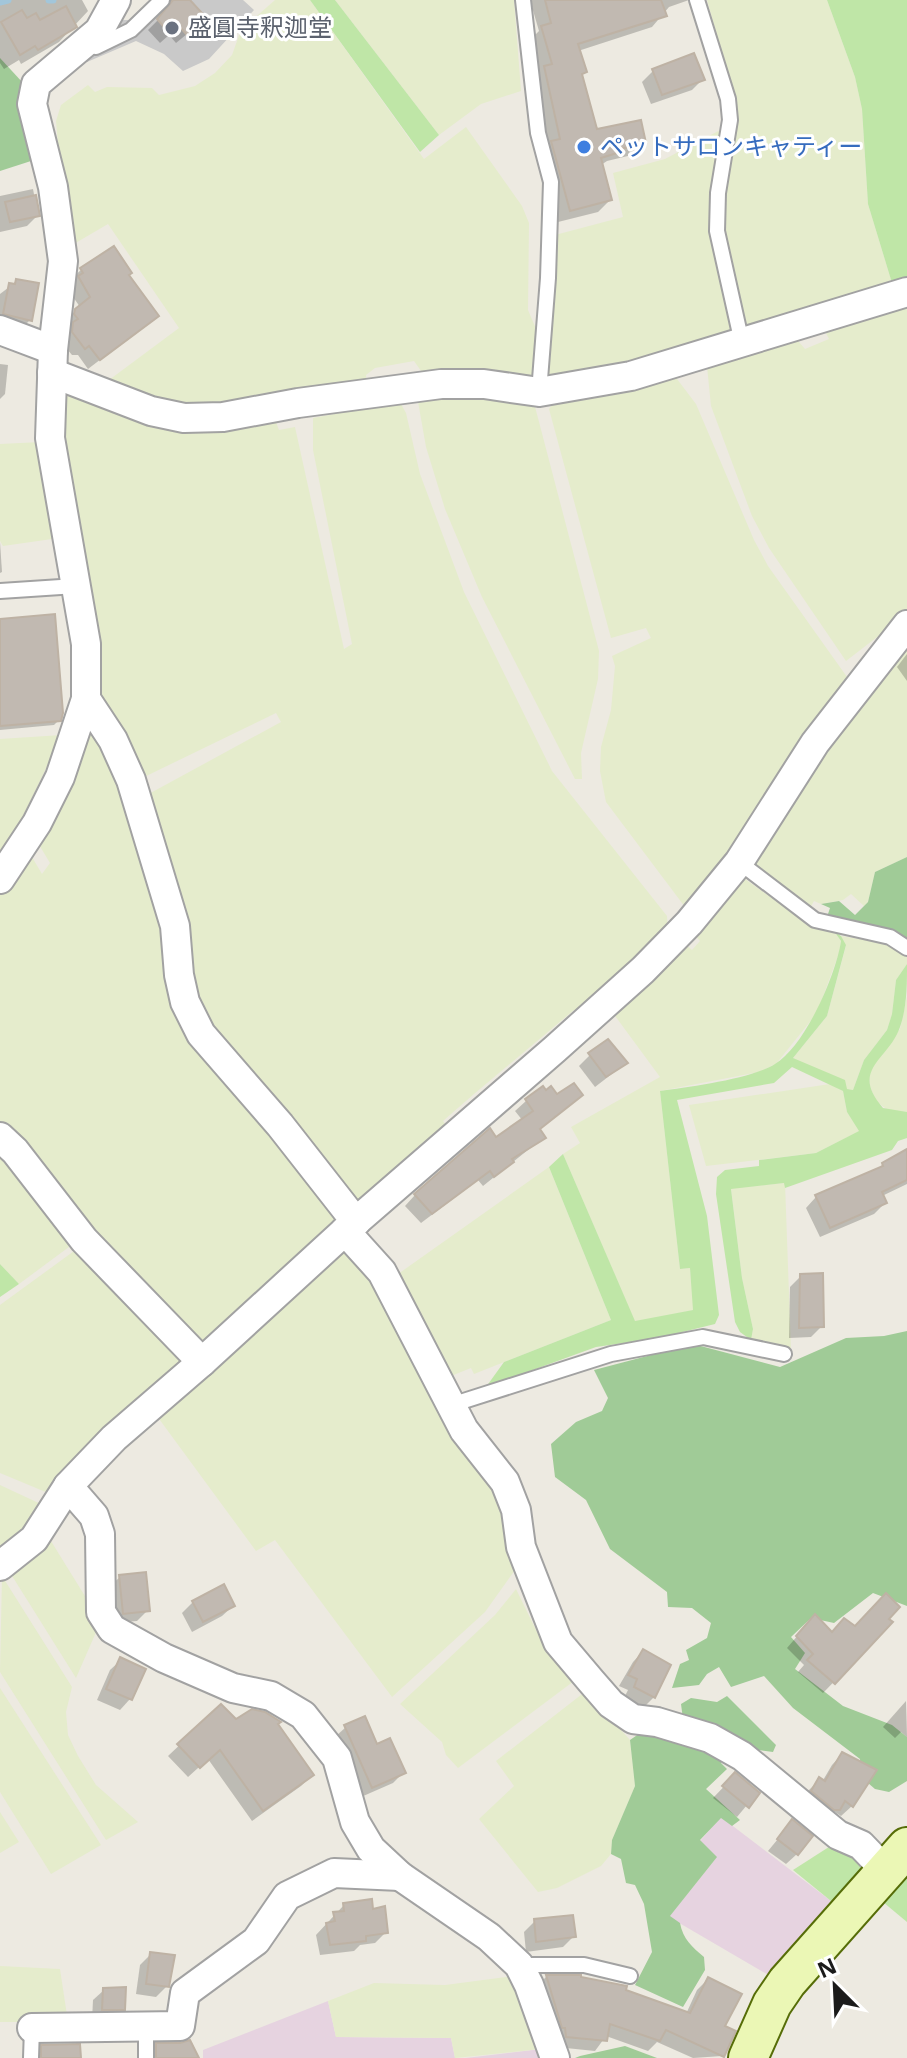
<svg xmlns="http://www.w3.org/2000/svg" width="907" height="2058" font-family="'Noto Sans','Noto Sans JP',sans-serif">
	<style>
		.industrial { fill: #e6d3e0 }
		.religious { fill: #c9c9c9 }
		.farmland { fill: #e5eccc }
		.grass { fill: #bfe6a7 }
		.forest { fill: #a0cb97 }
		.shadow { fill: #0003 }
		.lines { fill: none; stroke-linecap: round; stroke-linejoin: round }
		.stream { stroke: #a2c6da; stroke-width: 7 }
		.building { fill: #c1b9b1; stroke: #beb2a4; stroke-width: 2 }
		.lane-casing { stroke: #a2a2a2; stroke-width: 18 }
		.street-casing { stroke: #a2a2a2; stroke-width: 32 }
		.secondary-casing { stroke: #566d08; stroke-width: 42 }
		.lane { stroke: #fff; stroke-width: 14 }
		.street { stroke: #fff; stroke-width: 28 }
		.secondary { stroke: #ebf7b5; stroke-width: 38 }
		.worship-dot { fill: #6b7280; stroke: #fff; stroke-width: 3 }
		.shop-dot { fill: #3f7fe0; stroke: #fff; stroke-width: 3 }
		.labels { text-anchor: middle; stroke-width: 6; stroke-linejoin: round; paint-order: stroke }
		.worship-label { font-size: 24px; fill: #5b616d; stroke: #fff; text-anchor: start }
		.shop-label { font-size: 24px; fill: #366cbe; stroke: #fff; text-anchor: start }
	</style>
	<rect width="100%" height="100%" fill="#edeae1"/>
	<g class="industrial">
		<polygon points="721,1817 831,1901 770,1976 669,1917 716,1858 700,1841"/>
		<polygon points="328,2001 336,2037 451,2038 455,2058 203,2058 203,2050"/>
		<polygon points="541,2049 544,2058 466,2058"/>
	</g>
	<polygon class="religious" points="150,0 243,0 254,10 209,59 183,71 164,54 136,41 87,62 83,54 114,20 131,20"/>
	<g class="farmland">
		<polygon points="275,0 310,0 424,159 466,127 522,206 529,223 528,310 539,336 533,385 424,375 414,361 375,368 366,375 367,386 224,407 158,403 105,383 179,328 108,224 67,248 56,121 61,105 88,85 95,92 107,87 152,88 159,95 195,86 215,73 232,55 241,30"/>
		<polygon points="335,0 514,0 521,91 481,104 439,135"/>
		<polygon points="707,0 827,0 855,77 862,109 868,204 892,283 745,327 724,233 726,190 735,122 734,97"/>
		<polygon points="724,128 711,234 732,337 545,384 555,235 623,217 613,173 665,159"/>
		<polygon points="907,297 907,614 846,661 769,548 752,516 711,406 707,366 793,335 805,349 829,339 821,323"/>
		<polygon points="674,375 696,404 754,540 768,566 852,684 749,834 685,907 606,802 600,771 601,747 611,710 615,666 612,656 651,638 646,628 611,638 549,409 552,405 607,394"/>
		<polygon points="65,386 161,422 274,417 279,430 295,427 344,649 352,644 313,450 313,418 387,404 397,397 406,413 420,474 464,592 552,771 667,916 668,933 581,1017 574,1010 474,1094 443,1121 449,1129 364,1202 350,1203 195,1007 145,796 281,722 276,713 138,780 92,694 60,456"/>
		<polygon points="417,396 533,399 599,651 598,679 581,753 582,779 575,779 482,597 445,509 426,447"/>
		<polygon points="41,442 59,538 3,546 0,541 0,444"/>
		<polygon points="907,640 907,857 875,872 868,902 864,906 851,894 843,900 821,904 814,901 810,908 756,867 756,848"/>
		<polygon points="85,721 117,771 166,928 178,997 339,1211 338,1225 199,1346 119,1267 0,1126 0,894 29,852 42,874 50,863 35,838"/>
		<polygon points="62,735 2,860 0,862 0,739"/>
		<polygon points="742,877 813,927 834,931 841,941 839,953 817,1013 776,1064 759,1072 660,1091 680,1269 690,1268 694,1310 635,1322 563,1154 580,1143 571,1127 660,1077 610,1009 682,941 692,950 700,941 690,930"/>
		<polygon points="841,936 885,943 907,955 907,964 896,980 892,1014 887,1030 864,1060 853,1090 847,1089 793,1058 827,1016 846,946"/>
		<polygon points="907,996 907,1112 889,1111 876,1101 870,1087 869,1074 873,1065 900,1029"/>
		<polygon points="830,1084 843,1091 847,1112 860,1131 816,1153 706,1166 689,1105"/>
		<polygon points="0,1147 77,1241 19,1284 0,1264"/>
		<polygon points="549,1167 611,1320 474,1374 471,1368 451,1376 391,1279"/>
		<polygon points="785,1183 791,1350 751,1340 753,1329 742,1278 731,1188"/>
		<polygon points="345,1243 370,1268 498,1489 515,1570 485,1612 392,1697 275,1540 256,1551 154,1412"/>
		<polygon points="81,1246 191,1356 48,1493 0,1473 0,1305"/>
		<polygon points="0,1485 43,1505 27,1529 0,1555"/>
		<polygon points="46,1533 88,1601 97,1630 76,1678 9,1571"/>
		<polygon points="2,1576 72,1687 66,1712 68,1735 78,1756 96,1785 138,1822 106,1840 0,1672"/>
		<polygon points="516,1589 537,1632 578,1678 458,1768 446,1755 442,1742 400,1704 495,1615"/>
		<polygon points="0,1688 101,1845 51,1874 0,1792"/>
		<polygon points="586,1691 630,1740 635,1786 612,1840 611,1854 601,1866 557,1888 538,1892 479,1819 514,1786 496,1761"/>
		<polygon points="0,1812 19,1842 0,1853"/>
		<polygon points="0,1966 60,1969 68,2022 0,2022"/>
		<polygon points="513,1976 541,2049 455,2058 451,2038 336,2037 328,2001 374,1983 445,1985"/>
	</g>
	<g class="grass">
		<polygon points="310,0 335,0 439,135 420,152"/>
		<polygon points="827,0 907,0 907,281 892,283 868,204 862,109 855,77"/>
		<path d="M834 931 841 936 846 945 827 1016 793 1058 845 1080 847 1089 853 1090 864 1060 887 1030 892 1014 896 980 907 964C907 985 907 1007 900 1027 889 1060 849 1069 883 1108L907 1112V1138L898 1141 892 1150 785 1188 784 1183 731 1189 742 1278 753 1329 751 1340 740 1332 735 1322 716 1194 717 1177 725 1170 759 1166V1160L816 1153 859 1131 847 1112 843 1091 792 1067 774 1083 677 1100 707 1216 719 1315 715 1324 658 1338 596 1347 486 1387 504 1362 611 1320 549 1167 563 1154 635 1321 693 1310 690 1268 680 1269 660 1091C689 1087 752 1079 775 1064 805 1046 836 975 841 941Z"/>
		<polygon points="0,1264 19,1284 0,1297"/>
		<polygon points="832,1845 871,1863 831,1901 793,1870"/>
		<polygon points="907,1864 907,1922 877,1897"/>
	</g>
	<g class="forest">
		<polygon points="0,58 23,83 31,161 0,171"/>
		<polygon points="907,857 907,941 827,917 830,908 821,904 839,901 855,915 868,902 875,872"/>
		<polygon points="907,1331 907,1606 873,1593 834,1623 811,1618 791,1637 805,1653 795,1669 843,1706 892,1725 907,1737 907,1781 889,1792 875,1789 861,1777 860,1759 793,1708 764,1676 731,1687 719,1667 707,1674 699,1685 672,1688 680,1664 689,1660 686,1650 707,1638 711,1623 692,1608 668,1607 667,1592 610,1549 586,1500 555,1477 551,1444 576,1422 602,1411 608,1398 594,1370 693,1344 780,1367 846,1338 884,1336"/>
		<path d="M727 1696 776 1745 773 1752 743 1748 721 1755V1763L727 1769 706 1789 740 1820 732 1826 721 1818 700 1840 717 1857 670 1916 680 1923C683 1939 692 1947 704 1957L705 1970 683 2007 635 1985 652 1952 644 1904 635 1885 626 1883 621 1859 611 1854 612 1840 635 1786 630 1740 652 1725 683 1719 681 1704 691 1698 717 1702Z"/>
		<polygon points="625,2046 657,2058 575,2058 580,2056"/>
	</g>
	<g class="shadow">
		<polygon points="0,0 82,0 88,11 59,42 21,64 19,60 4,69 0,63"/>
		<polygon points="155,0 188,0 210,24 195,40 187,34 176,43 169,35 160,43 148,30 163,15 161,3"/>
		<polygon points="530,0 689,0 669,7 652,27 578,51 585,72 581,75 596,131 644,143 632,155 607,161 601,165 610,200 598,212 558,222 540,155 533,80 540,73 530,40 539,31"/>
		<polygon points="653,71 702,80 692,90 651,104 642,82"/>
		<polygon points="33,189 38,215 27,226 0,232 0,196"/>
		<polygon points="81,270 126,275 157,316 88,369 78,355 72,355 62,343 65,321 80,307 69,291 70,280"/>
		<polygon points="17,281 30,320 19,331 0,326 0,294"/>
		<polygon points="0,364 8,365 5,394 0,399"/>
		<polygon points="0,542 2,572 0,573"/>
		<polygon points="0,621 59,720 54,725 0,730"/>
		<polygon points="907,654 907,681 897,667"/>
		<polygon points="590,1055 626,1063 595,1087 579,1066"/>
		<polygon points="557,1097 538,1130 544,1137 483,1186 478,1180 421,1223 405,1206 415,1195 523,1121 515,1111 526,1101"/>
		<polygon points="907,1151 907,1184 882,1196 885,1203 874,1214 820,1237 806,1208 816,1197 876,1172 883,1164"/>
		<polygon points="801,1276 822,1326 811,1337 789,1338 790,1287"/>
		<polygon points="120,1577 148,1610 137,1621 112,1623 109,1587"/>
		<polygon points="193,1602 233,1606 222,1616 192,1632 182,1613"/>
		<polygon points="887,1619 891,1623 823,1693 798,1672 804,1665 787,1648 805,1627 831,1634"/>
		<polygon points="643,1651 654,1697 643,1708 624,1698 628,1690 619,1686 633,1662"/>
		<polygon points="121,1660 144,1670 130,1699 120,1710 97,1700 110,1670"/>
		<polygon points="906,1701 907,1737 901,1732 895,1738 883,1727"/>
		<polygon points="221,1706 235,1722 276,1724 312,1775 301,1786 252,1821 208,1759 188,1777 168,1756"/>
		<polygon points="346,1727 376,1747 403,1773 393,1783 361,1797 335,1737"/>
		<polygon points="842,1754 852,1806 841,1816 835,1812 827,1820 802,1802 808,1791 819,1780 822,1782 832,1765"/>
		<polygon points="735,1775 757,1793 737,1817 713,1798"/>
		<polygon points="792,1822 797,1854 786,1864 768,1851"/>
		<polygon points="344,1905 372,1911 386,1932 375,1943 360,1945 354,1951 320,1955 316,1935"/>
		<polygon points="535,1921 574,1936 563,1947 526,1952 524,1932"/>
		<polygon points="151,1954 167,1986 156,1997 136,1994 140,1965"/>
		<polygon points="546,1977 579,1977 686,2014 697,1990 708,1979 722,2027 722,2056 693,2058 657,2042 648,2051 606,2036 595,2051 556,2047 536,1987"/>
		<polygon points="104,1990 123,2009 112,2020 92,2020 93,2000"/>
	</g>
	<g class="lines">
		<g class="stream">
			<polyline points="49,0 53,0"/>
			<polyline points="0,2 8,0"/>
		</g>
	</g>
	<g class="building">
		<polygon points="173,0 190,0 202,13 198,16 203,21 187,35 180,27 171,35 157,19"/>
		<polygon points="545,0 661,0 667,16 578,44 587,72 582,74 597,129 641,120 646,143 616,150 617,153 601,158 612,200 570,211 551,141 560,139 544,66 552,64 541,26 551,23"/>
		<polygon points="66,6 77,27 38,50 35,46 20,55 1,22 22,10 27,18 36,13 40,20"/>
		<polygon points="694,53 705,80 662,95 652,69"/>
		<polygon points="36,195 40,216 10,222 5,202"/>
		<polygon points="114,246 132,273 129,275 159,316 100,360 89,346 85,349 72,332 73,322 78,319 74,314 75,309 90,297 78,276 83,273 80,268"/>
		<polygon points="16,279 39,283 32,321 3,314 9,283 15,284"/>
		<polygon points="55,614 63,713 61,721 0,726 0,619"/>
		<polygon points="608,1039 628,1063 606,1077 588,1053"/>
		<polygon points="574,1083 583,1095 540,1129 546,1138 512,1159 514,1162 494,1177 490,1171 432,1214 414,1194 490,1128 496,1137 533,1111 525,1099 543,1086 546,1090 551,1086 557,1094"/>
		<polygon points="907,1149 907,1180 882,1192 887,1203 830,1228 815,1195 883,1166 882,1163"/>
		<polygon points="823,1273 824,1327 799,1328 800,1274"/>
		<polygon points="146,1572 150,1611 123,1614 119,1575"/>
		<polygon points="224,1584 235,1606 203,1622 192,1601"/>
		<polygon points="886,1593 900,1607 889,1619 893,1622 835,1684 807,1660 813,1654 796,1636 815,1614 832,1632 844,1618 855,1626"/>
		<polygon points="643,1649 671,1665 655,1698 634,1687 637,1679 628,1675"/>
		<polygon points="120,1657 146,1669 132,1700 106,1689"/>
		<polygon points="221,1704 236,1719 252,1709 265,1712 281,1722 278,1724 314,1775 263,1811 220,1750 200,1768 177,1744"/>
		<polygon points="365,1716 377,1744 390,1738 406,1773 372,1788 344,1725"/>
		<polygon points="842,1752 877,1770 853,1807 845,1801 840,1810 834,1810 811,1791 819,1777 825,1781"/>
		<polygon points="735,1772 760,1793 749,1808 722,1786"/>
		<polygon points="792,1819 813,1836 798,1855 777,1839"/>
		<polygon points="372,1899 373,1909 385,1906 388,1933 366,1936 366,1941 330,1945 326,1923 335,1921 333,1912 344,1911 343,1903"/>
		<polygon points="573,1915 576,1937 536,1942 534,1919"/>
		<polygon points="150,1952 175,1955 169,1987 146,1984"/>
		<polygon points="546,1975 581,1975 581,1977 627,1986 626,1990 690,2013 708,1977 742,1994 725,2026 736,2031 724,2057 666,2030 660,2041 610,2024 607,2041 566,2037 565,2028 562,2028"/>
		<polygon points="126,1987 125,2010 102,2010 103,1988"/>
		<polygon points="190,2040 199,2058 156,2058 156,2043 180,2043"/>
		<polygon points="80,2044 81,2058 41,2058 41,2045"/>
	</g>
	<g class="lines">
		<defs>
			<g id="lane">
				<polyline points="523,0 538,133 551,182 548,278 539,392"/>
				<polyline points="697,0 728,99 730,120 718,193 717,231 742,343"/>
				<polyline points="92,46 96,47 131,30 162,0"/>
				<polyline points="0,591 76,586"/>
				<polyline points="739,862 815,920 890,937 907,948"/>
				<polyline points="451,1405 611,1354 703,1337 784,1354"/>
				<polyline points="519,1965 584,1965 630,1976"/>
				<polyline points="31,2058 32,2028"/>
				<polyline points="146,2058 146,2026"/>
			</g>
			<g id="street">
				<polyline points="0,330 53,350"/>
				<polyline points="52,373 151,411 184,418 223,417 298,403 441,384 484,384 539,392 631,376 907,292"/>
				<polyline points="86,699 113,740 131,780 175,926 179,975 185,1002 201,1034 280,1125 356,1222"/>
				<polyline points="0,879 37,823 60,777 86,699 86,644 50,438 53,350 63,261 53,187 32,104 36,84 99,31 116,0"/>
				<polyline points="0,1137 15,1151 84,1240 202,1362"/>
				<polyline points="345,1231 382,1272 464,1430 505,1482 516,1510 521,1547 558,1642 591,1681 611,1704 633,1719 657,1722 710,1738 742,1756 838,1835 861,1845 885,1870"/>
				<polyline points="68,1486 94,1516 100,1534 101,1612 112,1629 164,1658 233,1688 271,1696 303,1715 337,1758 355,1822 371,1849 400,1876 489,1937 519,1965 529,1985 555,2058"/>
				<polyline points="0,1566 34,1539 68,1486 114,1438 202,1362 345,1231 555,1049 643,970 689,923 739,862 815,743 907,625"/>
				<polyline points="32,2028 180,2026 185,1993 256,1941 287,1896 334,1873 400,1876"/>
			</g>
			<polyline id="secondary" points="748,2058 772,2004 787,1982 907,1847"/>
		</defs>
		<use href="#lane" class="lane-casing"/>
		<use href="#street" class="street-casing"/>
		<use href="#secondary" class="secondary-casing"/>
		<use href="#lane" class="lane"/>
		<use href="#street" class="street"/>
		<use href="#secondary" class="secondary"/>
	</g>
	<circle class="worship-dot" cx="172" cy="28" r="8"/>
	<circle class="shop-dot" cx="584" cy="147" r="8"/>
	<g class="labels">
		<g class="worship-label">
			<text x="188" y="36">盛圓寺釈迦堂</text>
		</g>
		<g class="shop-label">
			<text x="600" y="155">ペットサロンキャティー</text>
		</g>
	</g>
	<g transform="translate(835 1986) rotate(336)" stroke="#ffffff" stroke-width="6" paint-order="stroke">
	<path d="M0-6L14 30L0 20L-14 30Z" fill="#1b1b1b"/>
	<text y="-12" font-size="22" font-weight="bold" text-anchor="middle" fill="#1b1b1b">N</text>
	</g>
</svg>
